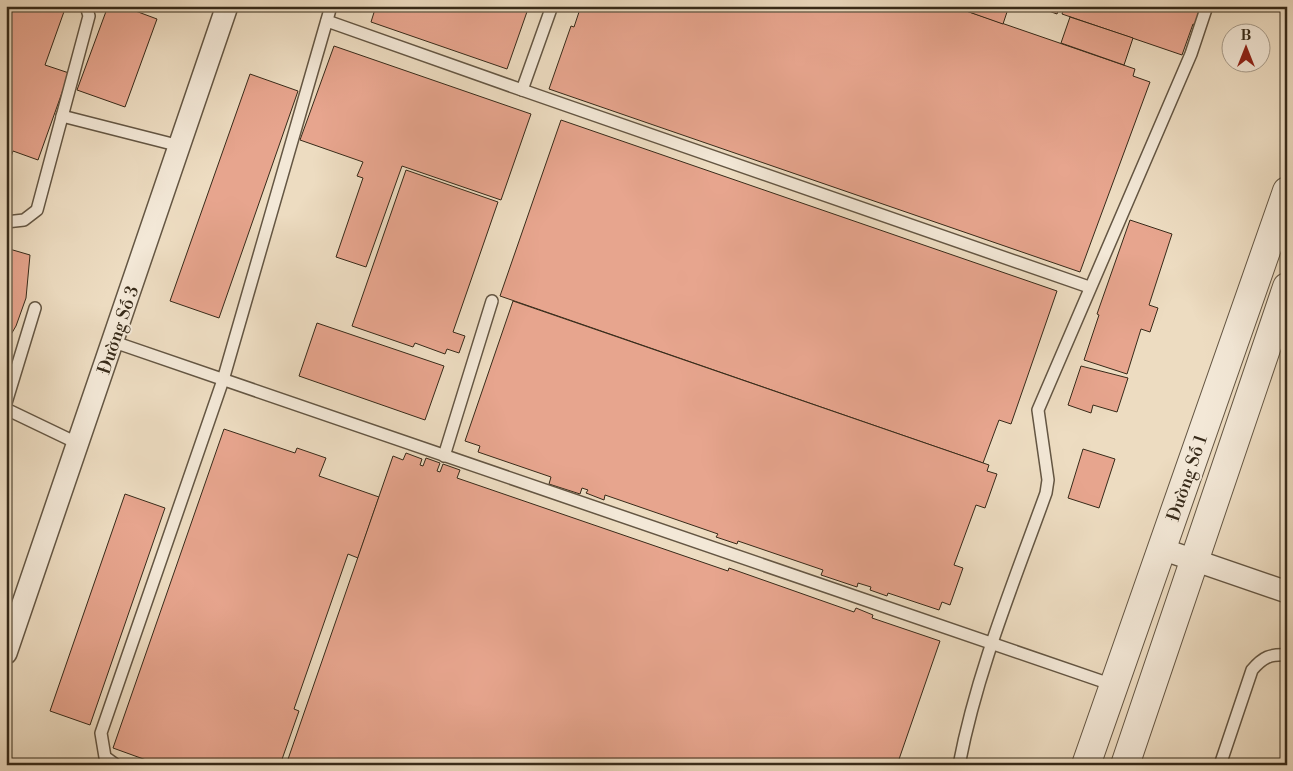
<svg xmlns="http://www.w3.org/2000/svg" width="1293" height="771" font-family="'Libre Bodoni',serif">
	<style>
		.building { fill: #e7a58e; stroke: #372a19 }
		.lines { fill: none; stroke-linecap: round; stroke-linejoin: round }
		.service-casing { stroke: #645643; stroke-width: 14 }
		.minor-casing { stroke: #645643; stroke-width: 24 }
		.tertiary-casing { stroke: #645643; stroke-width: 30 }
		.service { stroke: #f3e8d7; stroke-width: 11 }
		.minor { stroke: #f3e8d7; stroke-width: 21 }
		.tertiary { stroke: #f3e8d7; stroke-width: 28 }
		.labels { text-anchor: middle; stroke-width: 4; stroke-linejoin: round; paint-order: stroke }
		.street-label { font-size: 18px; fill: #372a19; stroke: #f3e8d7 }
	</style>
	<rect width="100%" height="100%" fill="#eddcc1"/>
	<filter id="stains"><feTurbulence type="fractalNoise" baseFrequency=".004" numOctaves="4"/><feColorMatrix values="0 0 0 0 .2 0 0 0 0 .09 0 0 0 0 .02 0 0 0 .5 -.17"/></filter>
	<radialGradient id="worn" r=".72"><stop offset=".6" stop-color="#630" stop-opacity="0"/><stop offset="1" stop-color="#630" stop-opacity=".3"/></radialGradient>
	<g class="building">
		<polygon points="6,6 66,6 45,65 69,73 38,160 13,151 6,171"/>
		<polygon points="108,6 122,6 157,19 125,107 77,90"/>
		<polygon points="376,6 529,6 507,69 371,22"/>
		<polygon points="581,6 952,6 1135,69 1133,76 1150,82 1080,272 549,89 571,26 574,27"/>
		<polygon points="952,6 1009,6 1003,24"/>
		<polygon points="1035,6 1060,6 1057,14"/>
		<polygon points="1065,6 1203,6 1198,26 1193,24 1182,55 1062,14"/>
		<polygon points="1070,17 1133,38 1124,65 1061,43"/>
		<polygon points="334,46 531,114 501,200 402,166 366,267 336,257 363,178 357,176 363,162 300,140"/>
		<polygon points="250,74 298,91 219,318 170,301"/>
		<polygon points="561,120 1057,291 1011,424 999,420 983,463 500,296"/>
		<polygon points="406,170 498,202 453,332 465,336 459,353 447,349 445,354 415,343 413,347 352,326"/>
		<polygon points="1130,220 1172,234 1149,305 1158,308 1150,332 1141,329 1127,374 1084,360 1099,315 1097,314"/>
		<polygon points="6,248 30,255 26,298 16,326 6,343"/>
		<polygon points="513,301 989,465 987,471 997,474 985,508 976,505 954,565 963,568 950,605 942,602 939,610 888,593 887,596 870,590 871,587 858,583 857,587 821,575 823,570 738,541 737,544 716,537 718,534 605,495 604,500 586,493 588,490 582,488 580,494 549,484 551,477 478,452 480,446 465,441"/>
		<polygon points="317,323 444,366 425,420 299,376"/>
		<polygon points="1081,366 1128,378 1117,412 1093,405 1091,413 1068,405"/>
		<polygon points="224,429 295,453 297,448 326,458 319,476 379,497 358,558 348,554 294,709 299,711 280,765 160,765 113,748"/>
		<polygon points="1083,449 1115,459 1099,508 1068,498"/>
		<polygon points="406,453 422,459 420,465 423,466 426,458 440,463 437,471 440,472 443,464 460,470 457,478 728,571 729,568 854,612 856,608 873,615 872,618 940,641 897,765 286,765 393,456 403,460"/>
		<polygon points="125,494 165,508 90,725 50,711"/>
	</g>
	<g class="lines">
		<defs>
			<g id="service">
				<polyline points="327,21 522,90 552,6"/>
				<polyline points="522,90 1089,287"/>
				<polyline points="62,116 180,146"/>
				<polyline points="6,222 24,220 37,210 89,16 86,6"/>
				<polyline points="114,342 1113,685"/>
				<polyline points="6,403 35,308"/>
				<polyline points="6,409 79,444"/>
				<polyline points="444,456 492,301"/>
				<polyline points="116,765 105,757 101,733 223,380 331,6"/>
				<path d="M959 765C977 671 1014 582 1046 493L1048 480 1038 410 1191 54 1207 6"/>
				<path d="M1220 765 1252 670C1263 657 1270 654 1287 655"/>
			</g>
			<g id="minor">
				<polyline points="1162,549 1287,592"/>
				<polyline points="6,653 227,6"/>
			</g>
			<g id="tertiary">
				<polyline points="1086,765 1287,191"/>
				<polyline points="1125,765 1287,287"/>
			</g>
		</defs>
		<use href="#service" class="service-casing"/>
		<use href="#minor" class="minor-casing"/>
		<use href="#tertiary" class="tertiary-casing"/>
		<use href="#service" class="service"/>
		<use href="#minor" class="minor"/>
		<use href="#tertiary" class="tertiary"/>
	</g>
	<g class="labels">
		<g class="street-label">
			<text transform="translate(118 330) rotate(-71)" y="6">Đường Số 3</text>
			<text transform="translate(1187 478) rotate(-71)" y="6">Đường Số 1</text>
		</g>
	</g>
	<rect width="1293" height="771" fill="none" stroke="#eddcc1" stroke-width="25"/>
	<rect x="8" y="8" width="1278" height="756" fill="none" stroke="#372a19" stroke-width="2.5"/>
	<rect x="12" y="12" width="1268" height="746" fill="none" stroke="#372a19"/>
	<g transform="translate(1246 48)"><circle r="24" fill="#f3e8d7" stroke="#a89c8b"/>
	<path d="M0-4L9 19L0 12L-9 19Z" fill="#8f2418"/>
	<text y="-8" font-size="14" font-weight="bold" text-anchor="middle" fill="#372a19">B</text>
	</g>
	<rect width="100%" height="100%" filter="url(#stains)"/>
	<rect width="100%" height="100%" fill="url(#worn)"/>
</svg>
